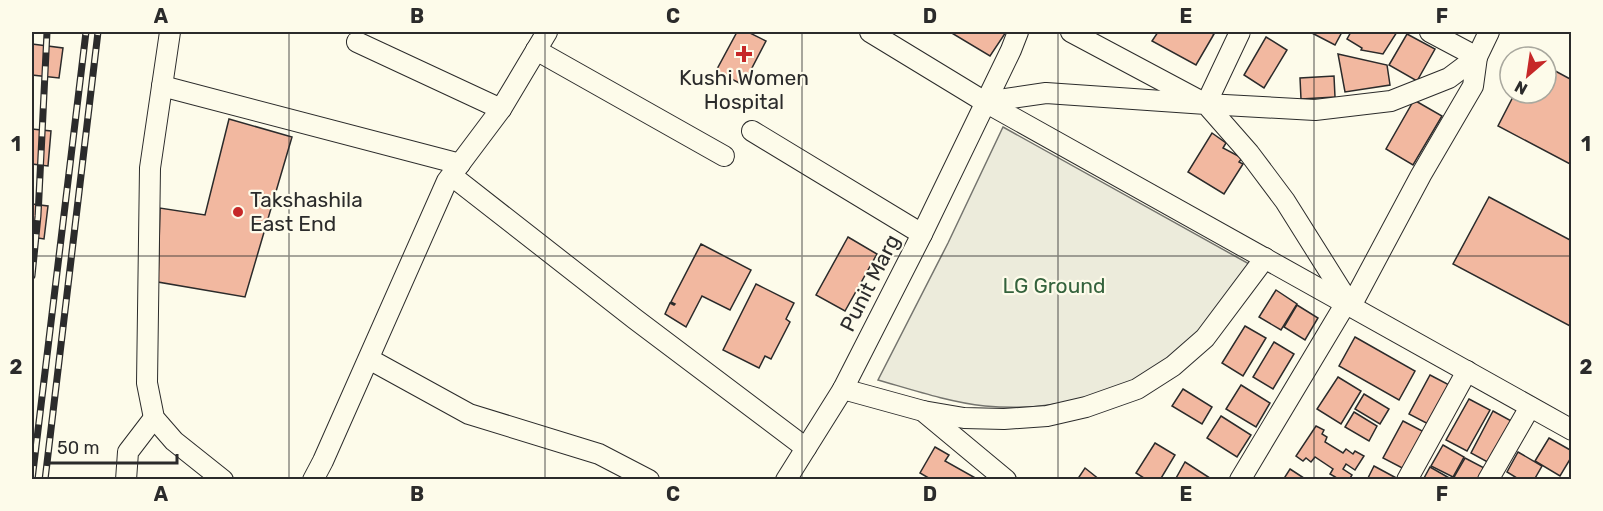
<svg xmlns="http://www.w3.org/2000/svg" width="1603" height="511" font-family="Rubik,sans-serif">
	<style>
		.green { fill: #ecebdb; stroke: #74746e; stroke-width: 1.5 }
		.building { fill: #f2b8a0; stroke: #2b2b2b; stroke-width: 1.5 }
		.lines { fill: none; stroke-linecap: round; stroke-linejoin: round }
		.minor-casing { stroke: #2b2b2b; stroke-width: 22 }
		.minor { stroke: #fdfbea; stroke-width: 20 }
		.rail-casing { stroke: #2b2b2b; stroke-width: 7 }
		.rail { stroke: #fdfbea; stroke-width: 4.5; stroke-dasharray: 14; stroke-linecap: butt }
		.grid { fill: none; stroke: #2b2b2b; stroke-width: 1.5; stroke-opacity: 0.55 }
		.poi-dot { fill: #c62828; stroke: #fdfbea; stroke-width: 2 }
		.labels { text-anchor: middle; stroke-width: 4.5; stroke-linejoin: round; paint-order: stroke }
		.poi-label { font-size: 21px; fill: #2b2b2b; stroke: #fdfbea }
		.street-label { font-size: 21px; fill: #2b2b2b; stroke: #fdfbea }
		.park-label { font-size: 21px; fill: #34623c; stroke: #fdfbea }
		.neatline { fill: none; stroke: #2b2b2b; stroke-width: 2 }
		.grid-label { font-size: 20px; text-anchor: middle; font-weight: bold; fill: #2b2b2b }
	</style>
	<rect width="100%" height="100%" fill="#fdfbea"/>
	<path class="green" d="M1003 127 1251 265C1234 287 1218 312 1199 334 1148 391 1059 413 985 406 949 402 913 390 878 380L948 243Z"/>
	<g class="building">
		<polygon points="737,32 748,32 766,41 743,85 716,71"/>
		<polygon points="950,32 1006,32 990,56"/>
		<polygon points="1158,32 1209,32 1214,34 1196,65 1152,41"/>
		<polygon points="1310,32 1342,32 1335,45"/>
		<polygon points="1351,32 1397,32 1383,54 1361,50 1362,48 1347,39"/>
		<polygon points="1407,34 1435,49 1417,81 1389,65"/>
		<polygon points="1266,37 1287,50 1264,88 1244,75"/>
		<polygon points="32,44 63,48 59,78 32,75"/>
		<polygon points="1338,54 1387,65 1390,85 1345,92"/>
		<polygon points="1546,66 1572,80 1572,165 1498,126 1515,93 1546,93"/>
		<polygon points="1334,76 1335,97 1301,99 1300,78"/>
		<polygon points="1414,100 1442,116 1413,165 1386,149"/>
		<polygon points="229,119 292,137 245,297 158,282 160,208 205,215"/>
		<polygon points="32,129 51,131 48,166 32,164"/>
		<polygon points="1212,133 1226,143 1223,148 1242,158 1239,162 1243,164 1224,194 1188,172"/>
		<polygon points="1489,197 1572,241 1572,327 1453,264"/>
		<polygon points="32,204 48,206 44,239 32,237"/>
		<polygon points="848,237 877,254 845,311 816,295"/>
		<polygon points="701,244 751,270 730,310 702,296 686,327 665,314 670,303 674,305 675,304 671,302"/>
		<polygon points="756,284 794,303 786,319 790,322 771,359 765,356 759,368 723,350"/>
		<polygon points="1276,290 1297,304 1281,330 1259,317"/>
		<polygon points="1297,305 1318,318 1305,340 1284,327"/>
		<polygon points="1245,326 1266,338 1243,376 1222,363"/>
		<polygon points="1355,337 1415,371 1399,400 1339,366"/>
		<polygon points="1274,342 1294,354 1273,389 1253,377"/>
		<polygon points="1430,375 1455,388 1434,427 1409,414"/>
		<polygon points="1338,377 1361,391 1341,424 1317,409"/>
		<polygon points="1241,385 1270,403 1256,427 1226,409"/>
		<polygon points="1183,389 1212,407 1202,424 1172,406"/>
		<polygon points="1364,394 1389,409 1380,424 1355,409"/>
		<polygon points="1469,399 1490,410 1467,451 1446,440"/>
		<polygon points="1493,411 1515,423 1493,465 1471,453"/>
		<polygon points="1354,412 1377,426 1369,441 1345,427"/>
		<polygon points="1221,416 1251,435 1237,457 1207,438"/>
		<polygon points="1403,421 1428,434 1408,471 1383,458"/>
		<polygon points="1316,426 1324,430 1322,434 1327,437 1325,442 1343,453 1346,449 1353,454 1355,451 1364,456 1355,470 1346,464 1343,469 1352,475 1349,480 1336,480 1337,478 1330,474 1333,469 1315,457 1311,462 1306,458 1303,461 1296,456"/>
		<polygon points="1549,438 1572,451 1572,456 1560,476 1535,461"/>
		<polygon points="1155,443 1175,455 1160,480 1147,480 1136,473"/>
		<polygon points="1443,445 1464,457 1453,477 1431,466"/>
		<polygon points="935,447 949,455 945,461 979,480 932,480 920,473"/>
		<polygon points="1518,452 1542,466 1534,480 1520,480 1507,472"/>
		<polygon points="1465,458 1488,470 1483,480 1459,480 1454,477"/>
		<polygon points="1185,462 1213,480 1175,480"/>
		<polygon points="1374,466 1400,480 1367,480"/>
		<polygon points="1430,467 1451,479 1451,480 1423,480"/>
		<polygon points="1085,468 1100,480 1077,480"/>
		<polygon points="1290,469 1307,480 1283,480"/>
	</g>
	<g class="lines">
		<defs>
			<g id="minor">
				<polyline points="170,32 150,168 147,383 154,418 174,441 223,480"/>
				<polyline points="870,32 985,102 1572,430"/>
				<polyline points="1071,32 1206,104 1315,110 1391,101 1449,78 1477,57 1489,32"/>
				<polyline points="357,42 501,109"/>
				<polyline points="536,50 724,156"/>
				<polyline points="162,86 460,164"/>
				<polyline points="985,102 1046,93 1206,104 1249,153 1285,201 1351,306 1421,175 1473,86 1477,57 1430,32"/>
				<polyline points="1206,104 1240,32"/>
				<polyline points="752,131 922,234"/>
				<polyline points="452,176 635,319 806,448"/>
				<polyline points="369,359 469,414 599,454 649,480"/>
				<polyline points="843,389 923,411 1006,480"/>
				<polyline points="923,411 964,418 1004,419 1047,416 1086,407 1137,389 1173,366 1205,338 1265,258"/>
				<polyline points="126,480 128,452 154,418"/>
				<polyline points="313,480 323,461 447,181 501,109 547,32"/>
				<polyline points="786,480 843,389 922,234 1011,50 1018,32"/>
				<polyline points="1240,480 1346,303"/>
				<polyline points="1407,480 1467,371"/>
				<polyline points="1488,480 1530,407"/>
			</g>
		</defs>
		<use href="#minor" class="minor-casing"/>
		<use href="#minor" class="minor"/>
		<defs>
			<g id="rail">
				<polyline points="32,276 38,216 47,32"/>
				<polyline points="32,480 86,32"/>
				<polyline points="45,480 98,32"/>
			</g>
		</defs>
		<use href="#rail" class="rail-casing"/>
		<use href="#rail" class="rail"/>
	</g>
	<path class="grid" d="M289 32V480M545 32V480M802 32V480M1058 32V480M1314 32V480M32 256H1572"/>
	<g class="poi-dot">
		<path d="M741 45h6v6h6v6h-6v6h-6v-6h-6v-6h6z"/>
		<circle cx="238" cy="212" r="6"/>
	</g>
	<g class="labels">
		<g class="poi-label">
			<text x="744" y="85">Kushi Women<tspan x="744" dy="24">Hospital</tspan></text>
			<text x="250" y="207" text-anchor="start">Takshashila<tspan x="250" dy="24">East End</tspan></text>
		</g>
		<g class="street-label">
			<text transform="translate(870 283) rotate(-63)" y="7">Punit Marg</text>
		</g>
		<g class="park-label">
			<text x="1054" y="293">LG Ground</text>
		</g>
	</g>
	<rect width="1603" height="511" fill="none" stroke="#fdfbea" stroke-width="66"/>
	<g transform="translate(1528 75) rotate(209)"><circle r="28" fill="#fdfbea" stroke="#a9a89e" stroke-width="1.5"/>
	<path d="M0-4.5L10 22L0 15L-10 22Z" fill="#c62828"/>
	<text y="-9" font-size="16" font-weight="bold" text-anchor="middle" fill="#2b2b2b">N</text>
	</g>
	<path d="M48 454v9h129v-9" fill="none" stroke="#2b2b2b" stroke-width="3"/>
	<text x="57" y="454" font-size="18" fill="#2b2b2b" stroke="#fdfbea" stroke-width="4.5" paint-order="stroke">50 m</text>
	<rect x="33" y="33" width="1537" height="445" class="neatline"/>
	<g class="grid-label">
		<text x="161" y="23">A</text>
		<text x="417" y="23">B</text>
		<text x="673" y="23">C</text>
		<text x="930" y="23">D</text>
		<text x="1186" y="23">E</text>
		<text x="1442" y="23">F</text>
		<text x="16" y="151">1</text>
		<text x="1586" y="151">1</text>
		<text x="16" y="374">2</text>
		<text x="1586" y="374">2</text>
		<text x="161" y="501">A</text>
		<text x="417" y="501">B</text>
		<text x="673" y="501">C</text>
		<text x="930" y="501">D</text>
		<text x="1186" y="501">E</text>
		<text x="1442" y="501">F</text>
	</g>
</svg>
